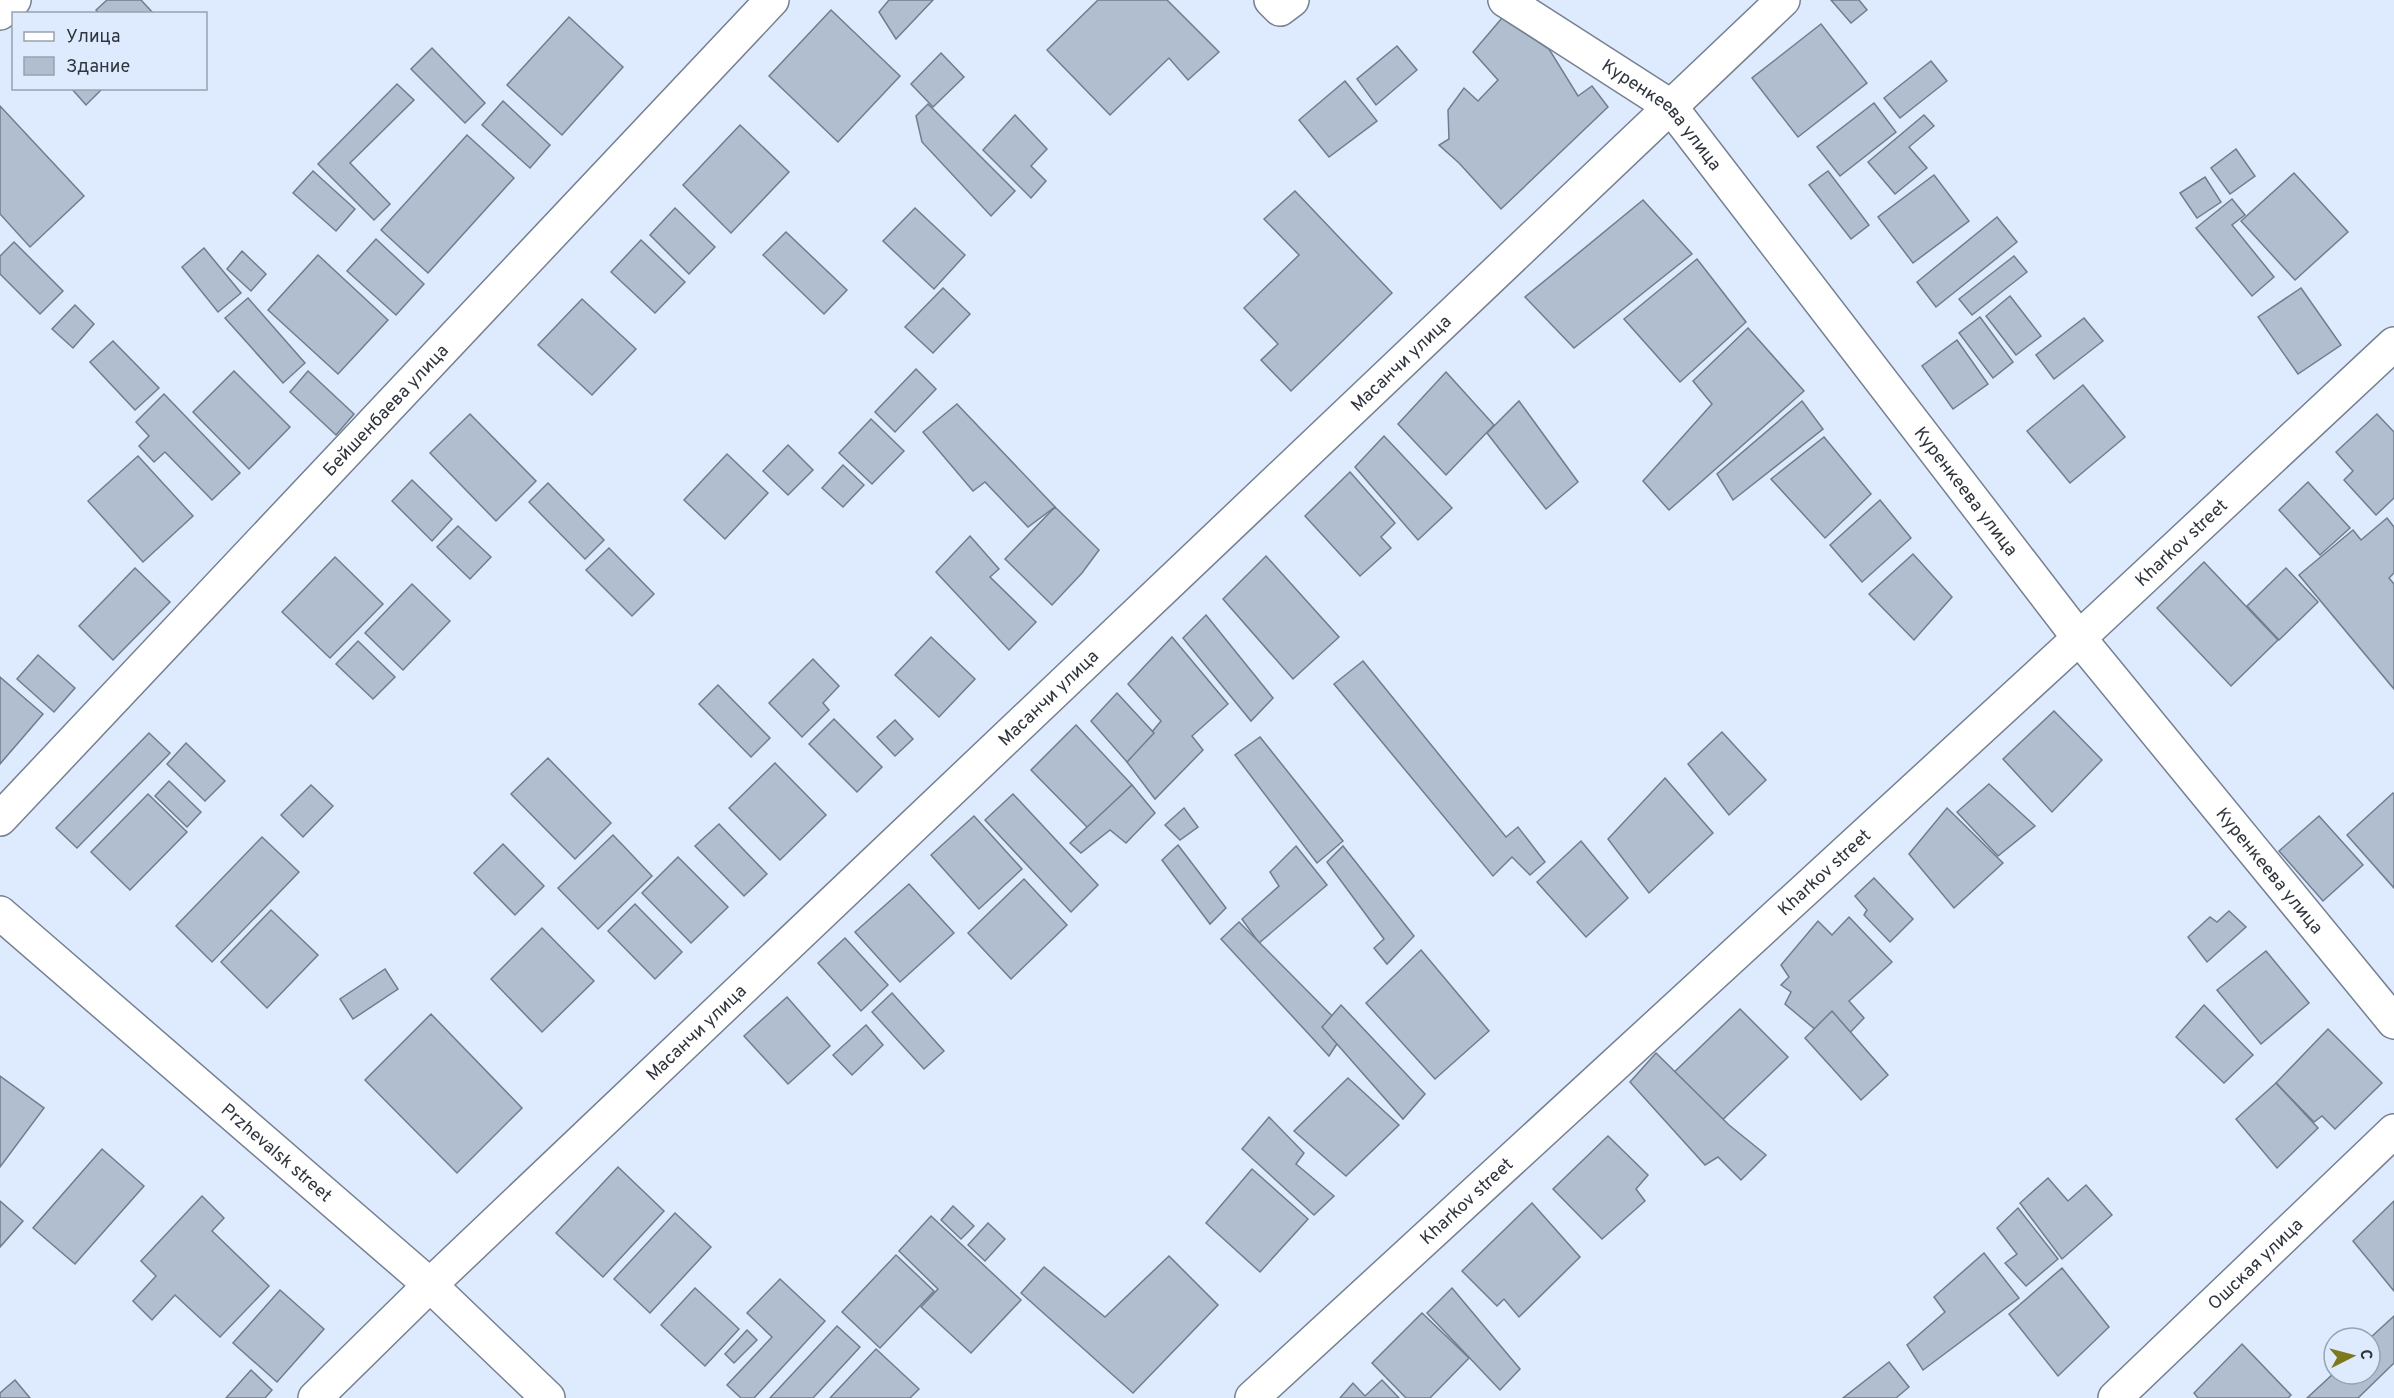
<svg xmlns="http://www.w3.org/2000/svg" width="2394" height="1398" font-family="Overpass,sans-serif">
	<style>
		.building { fill: #b1becf; stroke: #717d8e; stroke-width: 1.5 }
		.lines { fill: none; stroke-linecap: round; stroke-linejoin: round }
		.minor-casing { stroke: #758191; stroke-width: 36 }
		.secondary-casing { stroke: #758191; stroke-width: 36 }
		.minor { stroke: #fff; stroke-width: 33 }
		.secondary { stroke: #fff; stroke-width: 33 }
		.labels { text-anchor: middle; stroke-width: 6; stroke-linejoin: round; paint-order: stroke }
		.street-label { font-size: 18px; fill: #2f353c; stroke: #deebfe }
	</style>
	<rect width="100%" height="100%" fill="#deebfe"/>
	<g class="building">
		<polygon points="107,0 141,0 154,14 99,14 96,10"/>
		<polygon points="889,0 933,0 896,39 879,12"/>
		<polygon points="1098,0 1167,0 1219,52 1188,80 1169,58 1110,115 1047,50"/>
		<polygon points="1831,0 1859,0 1867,10 1851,23"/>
		<polygon points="831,10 900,76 838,142 769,76"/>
		<polygon points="569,17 623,67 562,135 507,85"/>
		<polygon points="1502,18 1549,49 1578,96 1592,86 1608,107 1501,209 1459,163 1439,145 1449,139 1448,110 1464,88 1478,101 1498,80 1473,52"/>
		<polygon points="1821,24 1867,83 1798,137 1752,78"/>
		<polygon points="1397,46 1417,70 1376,105 1357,79"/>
		<polygon points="432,48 485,103 465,123 411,69"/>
		<polygon points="941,53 964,77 933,107 911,84"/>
		<polygon points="1931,61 1947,81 1900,118 1884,98"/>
		<polygon points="1345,81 1377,121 1329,157 1299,120"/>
		<polygon points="397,84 414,100 350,163 390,204 374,220 318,164"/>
		<polygon points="71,88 103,88 86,105"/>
		<polygon points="503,101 550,145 530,168 482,125"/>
		<polygon points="1874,103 1896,132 1840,176 1817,147"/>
		<polygon points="928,104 1015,191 991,216 922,142 916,116"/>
		<polygon points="0,106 84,196 30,247 0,214"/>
		<polygon points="1015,115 1047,149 1031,166 1046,181 1031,198 983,150"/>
		<polygon points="1924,115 1934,126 1909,147 1927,168 1895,194 1868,162"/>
		<polygon points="740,125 789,172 731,233 683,185"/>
		<polygon points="467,135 514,178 428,273 381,230"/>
		<polygon points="2236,149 2255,176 2230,194 2211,168"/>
		<polygon points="313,171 355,209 336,231 293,193"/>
		<polygon points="1828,171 1869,225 1851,239 1809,185"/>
		<polygon points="2294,173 2348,232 2295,280 2241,221"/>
		<polygon points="1934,175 1969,221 1913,263 1878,217"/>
		<polygon points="2205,177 2221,202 2197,218 2180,193"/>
		<polygon points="1295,191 1392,293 1291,391 1261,360 1278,344 1244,308 1299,255 1264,219"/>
		<polygon points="2232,199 2245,215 2232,225 2274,277 2252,296 2196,228"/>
		<polygon points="1643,200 1692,254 1574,348 1525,297"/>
		<polygon points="675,208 715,247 689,274 650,235"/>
		<polygon points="915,208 965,255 934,289 883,241"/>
		<polygon points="1997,217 2017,242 1936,307 1917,282"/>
		<polygon points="786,232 847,290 824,314 763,255"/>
		<polygon points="376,239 424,284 396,315 347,271"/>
		<polygon points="641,240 685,282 655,313 611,272"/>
		<polygon points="14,242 63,291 40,314 0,274 0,256"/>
		<polygon points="204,248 241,293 218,312 182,267"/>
		<polygon points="242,251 266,274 251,291 227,269"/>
		<polygon points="318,255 388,320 338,374 268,310"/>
		<polygon points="2014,256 2027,272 1972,315 1959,299"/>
		<polygon points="1697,259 1746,322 1680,382 1624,319"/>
		<polygon points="943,288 970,314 933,353 905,327"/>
		<polygon points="2301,288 2341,345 2298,374 2258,317"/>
		<polygon points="2010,296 2041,336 2016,355 1986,316"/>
		<polygon points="248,298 305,363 283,383 225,318"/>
		<polygon points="582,299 636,349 592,395 538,345"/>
		<polygon points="75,305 94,324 73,348 52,329"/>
		<polygon points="1980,317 2013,362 1993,378 1959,333"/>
		<polygon points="2084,318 2103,341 2054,379 2036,355"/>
		<polygon points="1748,328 1804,391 1669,510 1643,481 1712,404 1693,381"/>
		<polygon points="1957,340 1988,384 1953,409 1922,366"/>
		<polygon points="113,341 159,388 135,410 90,362"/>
		<polygon points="916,369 936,389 895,432 875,412"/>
		<polygon points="234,371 290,427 249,469 193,412"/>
		<polygon points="308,371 354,414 336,435 290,392"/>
		<polygon points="1446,372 1494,425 1446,475 1398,424"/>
		<polygon points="2083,385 2125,437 2070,483 2027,431"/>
		<polygon points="164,394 240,473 212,500 165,452 154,462 139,446 149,436 136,422"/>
		<polygon points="1519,401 1578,482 1546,509 1487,433"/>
		<polygon points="1802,401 1823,429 1733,500 1717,474"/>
		<polygon points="957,404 1055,507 1028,527 985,482 973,491 923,432"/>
		<polygon points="470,414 536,481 496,521 430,453"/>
		<polygon points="2377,414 2394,432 2394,498 2376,515 2344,480 2353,471 2336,452"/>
		<polygon points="871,419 904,451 872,484 839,453"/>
		<polygon points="1384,436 1452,508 1418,540 1355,467"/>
		<polygon points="1824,437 1871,494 1825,538 1771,479"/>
		<polygon points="788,445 813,470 788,495 763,471"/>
		<polygon points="727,454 768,493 725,539 684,500"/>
		<polygon points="138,456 193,516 143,562 88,501"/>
		<polygon points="843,465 864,485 843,507 822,488"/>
		<polygon points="1350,472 1395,523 1381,537 1391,548 1360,576 1305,516"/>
		<polygon points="412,480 452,519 432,541 392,501"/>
		<polygon points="2308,482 2350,528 2320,555 2279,510"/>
		<polygon points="548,483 604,540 585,559 529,502"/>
		<polygon points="1880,500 1911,538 1862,582 1830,545"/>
		<polygon points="1055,507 1099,550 1082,573 1052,605 1005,559"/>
		<polygon points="2387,518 2394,527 2394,573 2389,578 2394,584 2394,689 2299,575 2353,530 2361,540"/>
		<polygon points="458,526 491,557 470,579 437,547"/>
		<polygon points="970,536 999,569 990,577 1036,622 1009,650 936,572"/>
		<polygon points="609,548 654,594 632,616 586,570"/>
		<polygon points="1913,554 1952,597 1914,640 1869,594"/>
		<polygon points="1266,556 1339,637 1293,679 1223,599"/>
		<polygon points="335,557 383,604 330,658 282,612"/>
		<polygon points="2204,562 2278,640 2231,686 2157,608"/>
		<polygon points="135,568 170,602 113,660 79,626"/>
		<polygon points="2286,568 2318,602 2279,640 2247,606"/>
		<polygon points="412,584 450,621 403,670 365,633"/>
		<polygon points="1206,615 1273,698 1251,721 1183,638"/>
		<polygon points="931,637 975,679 939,717 895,675"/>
		<polygon points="1172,637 1228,704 1192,736 1203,750 1155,799 1127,762 1161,721 1128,684"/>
		<polygon points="358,641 395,677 373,699 336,664"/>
		<polygon points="38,655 75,688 54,712 17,679"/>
		<polygon points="813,659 839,686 823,703 829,710 802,737 769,703"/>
		<polygon points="1363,661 1506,837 1518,827 1545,862 1530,875 1512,857 1493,876 1334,684"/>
		<polygon points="0,677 43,714 0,764"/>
		<polygon points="718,685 770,738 751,757 699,704"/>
		<polygon points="1117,693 1154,733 1127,762 1091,721"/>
		<polygon points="2054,711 2102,760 2052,812 2003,759"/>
		<polygon points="834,719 882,767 857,792 809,744"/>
		<polygon points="895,720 913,739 895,756 877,737"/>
		<polygon points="1076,725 1132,785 1088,828 1031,770"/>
		<polygon points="1722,732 1766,780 1729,815 1688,764"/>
		<polygon points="149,733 170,753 77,848 56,828"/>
		<polygon points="1260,737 1343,841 1317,863 1235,755"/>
		<polygon points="186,743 225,781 205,801 167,764"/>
		<polygon points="548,758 611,823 575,859 511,794"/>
		<polygon points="775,763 826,815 780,860 729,808"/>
		<polygon points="1665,778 1713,833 1649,893 1608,839"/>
		<polygon points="169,781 201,812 187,827 155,796"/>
		<polygon points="1989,784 2035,826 1998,856 1957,812"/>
		<polygon points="311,785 333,806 303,837 281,815"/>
		<polygon points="1132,785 1155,813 1126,843 1110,830 1081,853 1070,843"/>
		<polygon points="2393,793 2394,794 2394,888 2347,835"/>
		<polygon points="148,794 187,832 130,890 91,852"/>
		<polygon points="1013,794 1098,885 1071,912 985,820"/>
		<polygon points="1184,808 1198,827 1180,840 1165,825"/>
		<polygon points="1947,808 2003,863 1954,908 1909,854"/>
		<polygon points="974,816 1022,869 979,909 931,855"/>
		<polygon points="2319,816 2363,865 2323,901 2279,851"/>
		<polygon points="719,824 767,874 744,896 695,846"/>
		<polygon points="613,835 652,876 598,929 558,888"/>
		<polygon points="262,837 299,872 212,962 176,926"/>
		<polygon points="1581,841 1628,898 1586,937 1537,882"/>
		<polygon points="503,844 544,886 515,915 474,873"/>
		<polygon points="1178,845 1226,908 1210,924 1162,860"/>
		<polygon points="1296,846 1327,885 1259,943 1242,919 1279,886 1270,872"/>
		<polygon points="1343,846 1414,936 1387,964 1374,948 1384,939 1327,862"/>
		<polygon points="678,857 728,907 691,943 642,893"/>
		<polygon points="1874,878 1913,919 1890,942 1864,915 1867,910 1855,896"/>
		<polygon points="1024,879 1067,925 1011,979 968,933"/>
		<polygon points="909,884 954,933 900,982 855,932"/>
		<polygon points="635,904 682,952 655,979 608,931"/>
		<polygon points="271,910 318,955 267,1008 221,962"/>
		<polygon points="2229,911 2246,927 2207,962 2188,937 2210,917 2217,922"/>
		<polygon points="1849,917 1892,962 1849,1001 1864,1018 1836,1047 1785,1004 1791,992 1781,985 1789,977 1781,965 1818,921 1832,935"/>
		<polygon points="1239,922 1346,1030 1329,1056 1221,939"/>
		<polygon points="542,928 594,981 542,1032 491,979"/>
		<polygon points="845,938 888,985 861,1011 818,963"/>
		<polygon points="1421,950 1489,1031 1435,1079 1366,1003"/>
		<polygon points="2266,951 2309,1003 2261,1044 2217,990"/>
		<polygon points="385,969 398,989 353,1019 340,999"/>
		<polygon points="892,993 944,1051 924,1069 872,1012"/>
		<polygon points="787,997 830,1046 788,1084 744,1036"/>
		<polygon points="1341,1005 1425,1094 1403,1119 1322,1027"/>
		<polygon points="2204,1005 2253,1055 2224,1083 2176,1037"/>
		<polygon points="1740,1009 1788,1057 1714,1128 1667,1079"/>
		<polygon points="1832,1011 1888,1075 1861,1100 1805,1038"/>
		<polygon points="431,1014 522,1108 457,1173 365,1080"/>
		<polygon points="866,1025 883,1045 852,1075 833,1055"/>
		<polygon points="2328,1029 2382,1083 2335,1129 2322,1116 2314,1122 2276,1083"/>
		<polygon points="1656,1053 1729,1125 1766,1155 1741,1180 1718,1157 1705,1165 1630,1082"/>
		<polygon points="0,1076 44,1108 0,1167"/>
		<polygon points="1348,1078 1399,1125 1346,1176 1294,1131"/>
		<polygon points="2276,1083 2318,1128 2277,1168 2236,1119"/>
		<polygon points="1269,1117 1304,1153 1296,1164 1334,1196 1314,1215 1242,1149"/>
		<polygon points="1608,1136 1648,1175 1636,1189 1645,1201 1602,1239 1553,1189"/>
		<polygon points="102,1149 144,1186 75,1264 33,1228"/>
		<polygon points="618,1167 664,1211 603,1277 556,1233"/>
		<polygon points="1252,1169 1308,1219 1260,1272 1206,1223"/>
		<polygon points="2048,1178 2068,1201 2086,1185 2112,1215 2062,1259 2020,1203"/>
		<polygon points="202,1196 224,1218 212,1231 269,1286 220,1337 175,1295 152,1320 133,1301 156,1276 141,1261"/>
		<polygon points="0,1201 23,1221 0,1247"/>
		<polygon points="2394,1201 2394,1291 2353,1241"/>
		<polygon points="1532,1203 1580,1257 1519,1317 1504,1299 1497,1306 1462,1271"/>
		<polygon points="953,1206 974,1226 961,1239 941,1220"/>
		<polygon points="2018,1208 2058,1259 2026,1286 2005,1263 2017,1254 1997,1228"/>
		<polygon points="675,1213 711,1247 650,1313 614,1279"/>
		<polygon points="931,1216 1021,1300 971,1353 921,1307 938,1289 899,1251"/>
		<polygon points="988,1223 1005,1239 985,1261 968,1245"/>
		<polygon points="1984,1253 2019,1298 1923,1370 1907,1345 1945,1312 1934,1297"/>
		<polygon points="896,1255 934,1291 880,1348 842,1312"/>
		<polygon points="1169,1256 1218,1305 1133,1393 1021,1293 1044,1267 1105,1317"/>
		<polygon points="2062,1268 2109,1327 2058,1376 2009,1314"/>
		<polygon points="780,1279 825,1321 754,1398 741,1398 727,1385 772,1337 747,1313"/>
		<polygon points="695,1288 739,1329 705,1366 661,1325"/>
		<polygon points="1452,1288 1520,1369 1500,1390 1427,1313"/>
		<polygon points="280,1290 324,1329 277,1382 233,1343"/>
		<polygon points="1422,1313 1469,1358 1430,1398 1406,1398 1372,1363"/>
		<polygon points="2394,1316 2394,1363 2358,1398 2307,1398 2334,1373 2370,1374 2370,1338"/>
		<polygon points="837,1326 860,1347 813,1398 770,1398"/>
		<polygon points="747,1330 757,1340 734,1363 725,1354"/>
		<polygon points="2242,1344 2291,1395 2288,1398 2198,1398 2194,1393"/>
		<polygon points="876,1349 919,1389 910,1398 830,1398"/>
		<polygon points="1889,1362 1909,1387 1896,1398 1843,1398"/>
		<polygon points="251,1370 272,1390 265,1398 226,1398"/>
		<polygon points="15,1380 30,1398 0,1398 0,1393"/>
		<polygon points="1382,1380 1399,1398 1340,1398 1353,1383 1365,1396"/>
	</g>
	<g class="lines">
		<defs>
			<g id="minor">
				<polyline points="1271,0 1280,9 1292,0"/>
				<path id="s1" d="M1505 0 1670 106 2079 638 2394 1022"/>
				<polyline points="0,13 14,0"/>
				<path id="s2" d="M0 819 772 0"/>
				<path id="s3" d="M315 1398 430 1285 1783 0"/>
				<path id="s4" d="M1252 1398 2079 638 2394 344"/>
				<path id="s5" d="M2115 1398 2394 1131"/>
			</g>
			<g id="secondary">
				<path id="s6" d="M0 913 430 1285 548 1398"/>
			</g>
		</defs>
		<use href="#minor" class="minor-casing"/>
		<use href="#secondary" class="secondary-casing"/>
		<use href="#minor" class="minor"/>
		<use href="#secondary" class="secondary"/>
	</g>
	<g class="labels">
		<g class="street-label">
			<text dy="6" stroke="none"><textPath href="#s1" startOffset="196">Куренкеева улица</textPath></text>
			<text dy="6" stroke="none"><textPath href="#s3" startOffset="1500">Масанчи улица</textPath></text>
			<text dy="6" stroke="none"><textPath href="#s2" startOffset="562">Бейшенбаева улица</textPath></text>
			<text dy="6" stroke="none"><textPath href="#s1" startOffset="682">Куренкеева улица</textPath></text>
			<text dy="6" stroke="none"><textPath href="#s4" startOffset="1263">Kharkov street</textPath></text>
			<text dy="6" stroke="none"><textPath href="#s3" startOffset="1014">Масанчи улица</textPath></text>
			<text dy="6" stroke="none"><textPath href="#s1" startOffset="1168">Куренкеева улица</textPath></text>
			<text dy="6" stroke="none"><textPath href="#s4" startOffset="777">Kharkov street</textPath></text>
			<text dy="6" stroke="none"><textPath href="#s3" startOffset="528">Масанчи улица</textPath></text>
			<text dy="6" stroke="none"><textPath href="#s6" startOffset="366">Przhevalsk street</textPath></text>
			<text dy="6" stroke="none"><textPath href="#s4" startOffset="291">Kharkov street</textPath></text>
			<text dy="6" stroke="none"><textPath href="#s5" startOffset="194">Ошская улица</textPath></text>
		</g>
	</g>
	<rect x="12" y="12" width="195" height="78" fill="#deebfe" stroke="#98a2b0" stroke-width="1.5"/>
	<rect x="24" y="32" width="30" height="9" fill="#ffffff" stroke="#98a2b0" stroke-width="1.5"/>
	<text x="66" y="42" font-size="18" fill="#2f353c">Улица</text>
	<rect x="24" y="57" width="30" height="18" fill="#b1becf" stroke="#98a2b0" stroke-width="1.5"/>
	<text x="66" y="72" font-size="18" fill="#2f353c">Здание</text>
	<g transform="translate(2352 1356) rotate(84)"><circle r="28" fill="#deebfe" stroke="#98a2b0" stroke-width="1.5"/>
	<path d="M0-4.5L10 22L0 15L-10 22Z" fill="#7e791f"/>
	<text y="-9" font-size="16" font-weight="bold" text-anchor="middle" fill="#2f353c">С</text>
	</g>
</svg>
